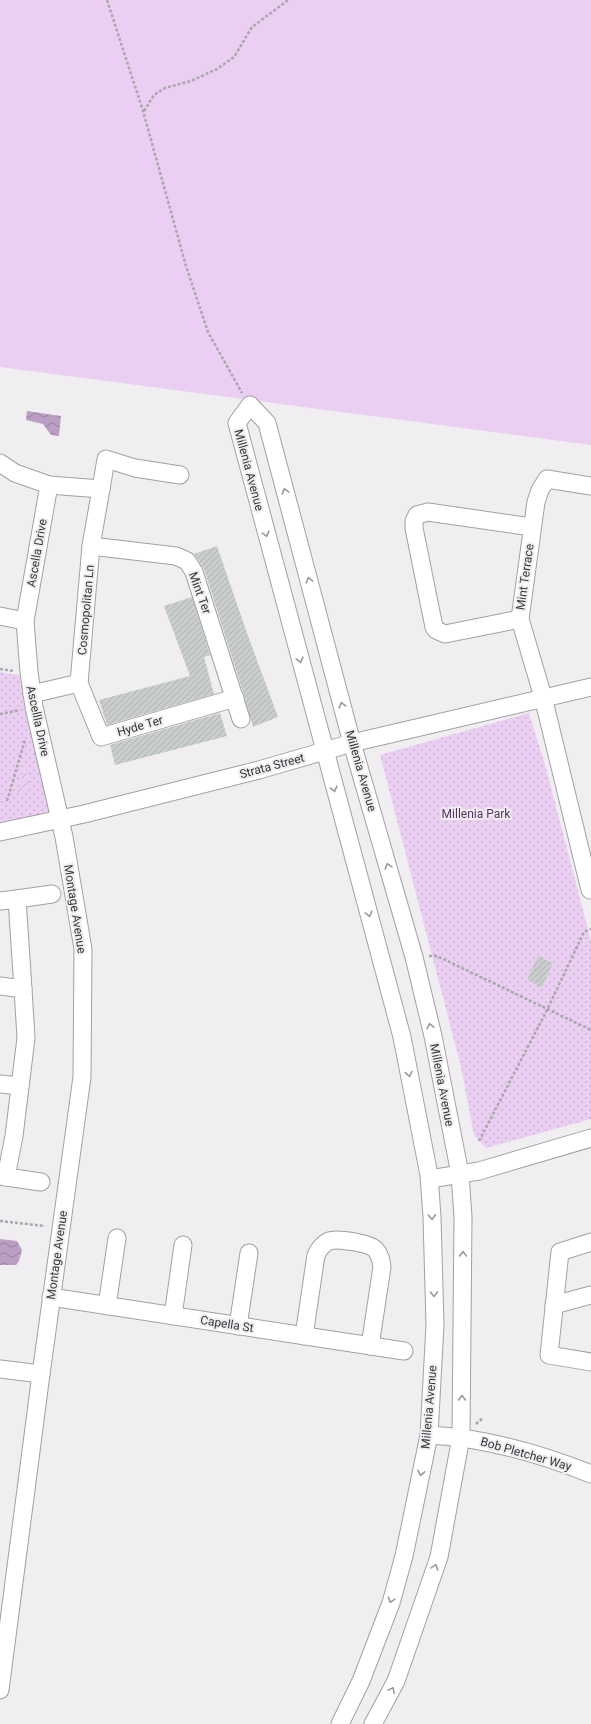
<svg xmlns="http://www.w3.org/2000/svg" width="591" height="1724" font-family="Roboto,sans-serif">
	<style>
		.grass { fill: #eacff3 }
		.park { fill: url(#park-dots) }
		.garden { fill: url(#garden-furrows) }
		.water { fill: url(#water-waves) }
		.building { fill: url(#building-hatch) }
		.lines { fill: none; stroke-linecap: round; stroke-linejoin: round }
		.minor-casing { stroke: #a2a0a3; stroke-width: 19 }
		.path { stroke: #aaa7ab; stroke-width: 2.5; stroke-dasharray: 3 2; stroke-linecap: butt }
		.minor { stroke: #fff; stroke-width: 17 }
		.oneway { stroke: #9a9a9b }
		.labels { text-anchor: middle; stroke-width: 4; stroke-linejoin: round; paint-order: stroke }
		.street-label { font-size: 12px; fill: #363537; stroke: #f1eef2 }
		.park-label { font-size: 12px; fill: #573162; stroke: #f1eef2 }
	</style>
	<defs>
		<pattern id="park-dots" width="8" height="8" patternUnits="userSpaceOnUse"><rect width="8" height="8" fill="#eacff3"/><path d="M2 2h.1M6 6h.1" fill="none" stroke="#c9b2d1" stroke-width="1.8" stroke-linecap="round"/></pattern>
		<pattern id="garden-furrows" width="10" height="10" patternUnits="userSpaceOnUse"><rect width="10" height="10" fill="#eacff3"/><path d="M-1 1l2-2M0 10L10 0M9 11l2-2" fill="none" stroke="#c9b2d1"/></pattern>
		<pattern id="water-waves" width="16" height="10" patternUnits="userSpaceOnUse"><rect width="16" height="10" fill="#bb9ec4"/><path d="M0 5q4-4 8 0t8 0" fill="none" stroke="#9982a0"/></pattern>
		<pattern id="building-hatch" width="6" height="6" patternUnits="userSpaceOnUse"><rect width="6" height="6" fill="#c9cdcb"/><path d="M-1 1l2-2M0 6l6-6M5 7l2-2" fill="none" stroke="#adb1af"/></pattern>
	</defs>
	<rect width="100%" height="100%" fill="#f1eef2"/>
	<polygon class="grass" points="0,0 591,0 591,445 0,367"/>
	<g class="park">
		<polygon points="0,672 29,677 59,819 0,832"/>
		<polygon points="529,713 546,768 591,941 591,1119 486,1148 474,1135 461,1067 380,755"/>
	</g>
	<polygon class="garden" points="26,765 31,791 16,794"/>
	<g class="water">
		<polygon points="27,411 61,416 59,436 51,435 43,424 26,420"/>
		<polygon points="0,1239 17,1241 22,1250 19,1261 16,1265 0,1265"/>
	</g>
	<g class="building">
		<polygon points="217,546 248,636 278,717 253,727 244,695 204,569 194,554"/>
		<polygon points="192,597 210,655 204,657 214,694 107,725 99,700 190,676 164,606"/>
		<polygon points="220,713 227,736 115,765 110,745"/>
		<polygon points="538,956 553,963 542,987 527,980"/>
	</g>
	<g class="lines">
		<defs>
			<g id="minor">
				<polyline points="0,463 15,473 49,485 101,489 91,546 79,683 32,694"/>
				<polyline points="101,489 106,459 135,468 180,475"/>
				<polyline points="91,546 176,556 187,561 194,572 241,719"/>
				<polyline points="0,616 25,621"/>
				<polyline points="520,619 445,634 436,630 434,627 414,528 414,521 417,515 428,512 532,527"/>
				<polyline points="79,683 101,737 235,698"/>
				<polyline points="0,832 84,814 259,770 352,743 591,687"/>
				<polyline points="590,890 543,697 520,619 536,502 540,490 547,479 591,486"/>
				<polyline points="17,899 52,894"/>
				<polyline points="0,901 17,899 23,989"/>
				<polyline points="0,986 23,989 26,1038 14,1136 6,1177 0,1176"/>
				<polyline points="0,1084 20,1086"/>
				<polyline points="6,1177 41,1182"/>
				<polyline points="430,1179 479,1171 591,1138"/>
				<polyline points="591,1242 560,1252 549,1355 591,1362"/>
				<polyline points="51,1297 404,1351"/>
				<polyline points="554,1305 591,1295"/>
				<polyline points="107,1306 117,1238"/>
				<polyline points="173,1316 183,1245"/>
				<polyline points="238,1326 249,1253"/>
				<path d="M304 1336 316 1255C319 1249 322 1244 329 1241 337 1238 369 1243 375 1249 380 1254 381 1260 382 1267L370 1346"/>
				<polyline points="0,1369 41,1374"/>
				<path d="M429 1435C485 1438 539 1453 591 1474"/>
				<polyline points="0,1690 41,1374 82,1077 83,949 64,837 34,707 29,672 25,621 49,485"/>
				<polyline points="340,1724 361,1681 391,1603 404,1556 429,1435 435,1325 432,1217 429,1175 402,1037 237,423 250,405 267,423 352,743 414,957 433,1036 460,1174 463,1217 461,1437 439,1557 396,1681 373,1724"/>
			</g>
		</defs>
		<use href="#minor" class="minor-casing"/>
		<g class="path">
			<polyline points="107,0 143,111 186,266 208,332 242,393"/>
			<polyline points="144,111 154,95 165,88 191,81 217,69 234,57 252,27 288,0"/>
			<polyline points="0,669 14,671"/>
			<polyline points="0,714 20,710"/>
			<polyline points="7,801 25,740"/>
			<polyline points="429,956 437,956 591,1030"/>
			<polyline points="479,1141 547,1010 584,932 591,929"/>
			<polyline points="0,1221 45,1226"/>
			<polyline points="476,1424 483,1418"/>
		</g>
		<use href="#minor" class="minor"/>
	</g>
	<defs><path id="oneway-chevron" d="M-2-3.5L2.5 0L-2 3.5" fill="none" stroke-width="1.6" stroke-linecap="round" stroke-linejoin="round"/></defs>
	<g class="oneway">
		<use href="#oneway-chevron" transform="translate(285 491) rotate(-105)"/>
		<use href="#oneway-chevron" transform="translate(266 534) rotate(75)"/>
		<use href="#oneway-chevron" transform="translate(309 580) rotate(-105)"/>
		<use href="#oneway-chevron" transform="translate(300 660) rotate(75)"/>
		<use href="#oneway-chevron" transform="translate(342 705) rotate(-105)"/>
		<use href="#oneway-chevron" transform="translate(334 789) rotate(75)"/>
		<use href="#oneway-chevron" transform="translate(388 866) rotate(-106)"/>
		<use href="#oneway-chevron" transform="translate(369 914) rotate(75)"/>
		<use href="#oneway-chevron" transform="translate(430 1026) rotate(-103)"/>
		<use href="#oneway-chevron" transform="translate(409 1074) rotate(79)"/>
		<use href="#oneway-chevron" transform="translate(432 1217) rotate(87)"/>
		<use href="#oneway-chevron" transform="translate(463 1254) rotate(-90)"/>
		<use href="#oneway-chevron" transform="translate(434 1294) rotate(88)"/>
		<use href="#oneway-chevron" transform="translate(462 1398) rotate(-90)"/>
		<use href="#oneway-chevron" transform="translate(421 1473) rotate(102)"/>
		<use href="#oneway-chevron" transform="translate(435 1567) rotate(-72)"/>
		<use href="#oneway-chevron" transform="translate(391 1600) rotate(107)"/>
		<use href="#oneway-chevron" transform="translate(392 1690) rotate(-62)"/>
	</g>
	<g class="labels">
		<g class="street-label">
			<text transform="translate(249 470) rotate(75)" y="4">Millenia Avenue</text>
			<text transform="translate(37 553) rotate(-80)" y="4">Ascella Drive</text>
			<text transform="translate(525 577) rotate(-82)" y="4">Mint Terrace</text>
			<text transform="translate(200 593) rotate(70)" y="4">Mint Ter</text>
			<text transform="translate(86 610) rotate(-85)" y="4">Cosmopolitan Ln</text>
			<text transform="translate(38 721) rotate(78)" y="4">Ascellla Drive</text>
			<text transform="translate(140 726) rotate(-16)" y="4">Hyde Ter</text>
			<text transform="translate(272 766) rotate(-15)" y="4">Strata Street</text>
			<text transform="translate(361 771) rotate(74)" y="4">Millenia Avenue</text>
			<text transform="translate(75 909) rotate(81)" y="4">Montage Avenue</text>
			<text transform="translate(442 1085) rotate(79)" y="4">Millenia Avenue</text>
			<text transform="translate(57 1255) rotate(-82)" y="4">Montage Avenue</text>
			<text transform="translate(227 1324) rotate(9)" y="4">Capella St</text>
			<text transform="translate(429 1407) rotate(-85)" y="4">Millenia Avenue</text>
			<text transform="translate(526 1454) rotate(16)" y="4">Bob Pletcher Way</text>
		</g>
		<g class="park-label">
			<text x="476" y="818">Millenia Park</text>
		</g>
	</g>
</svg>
